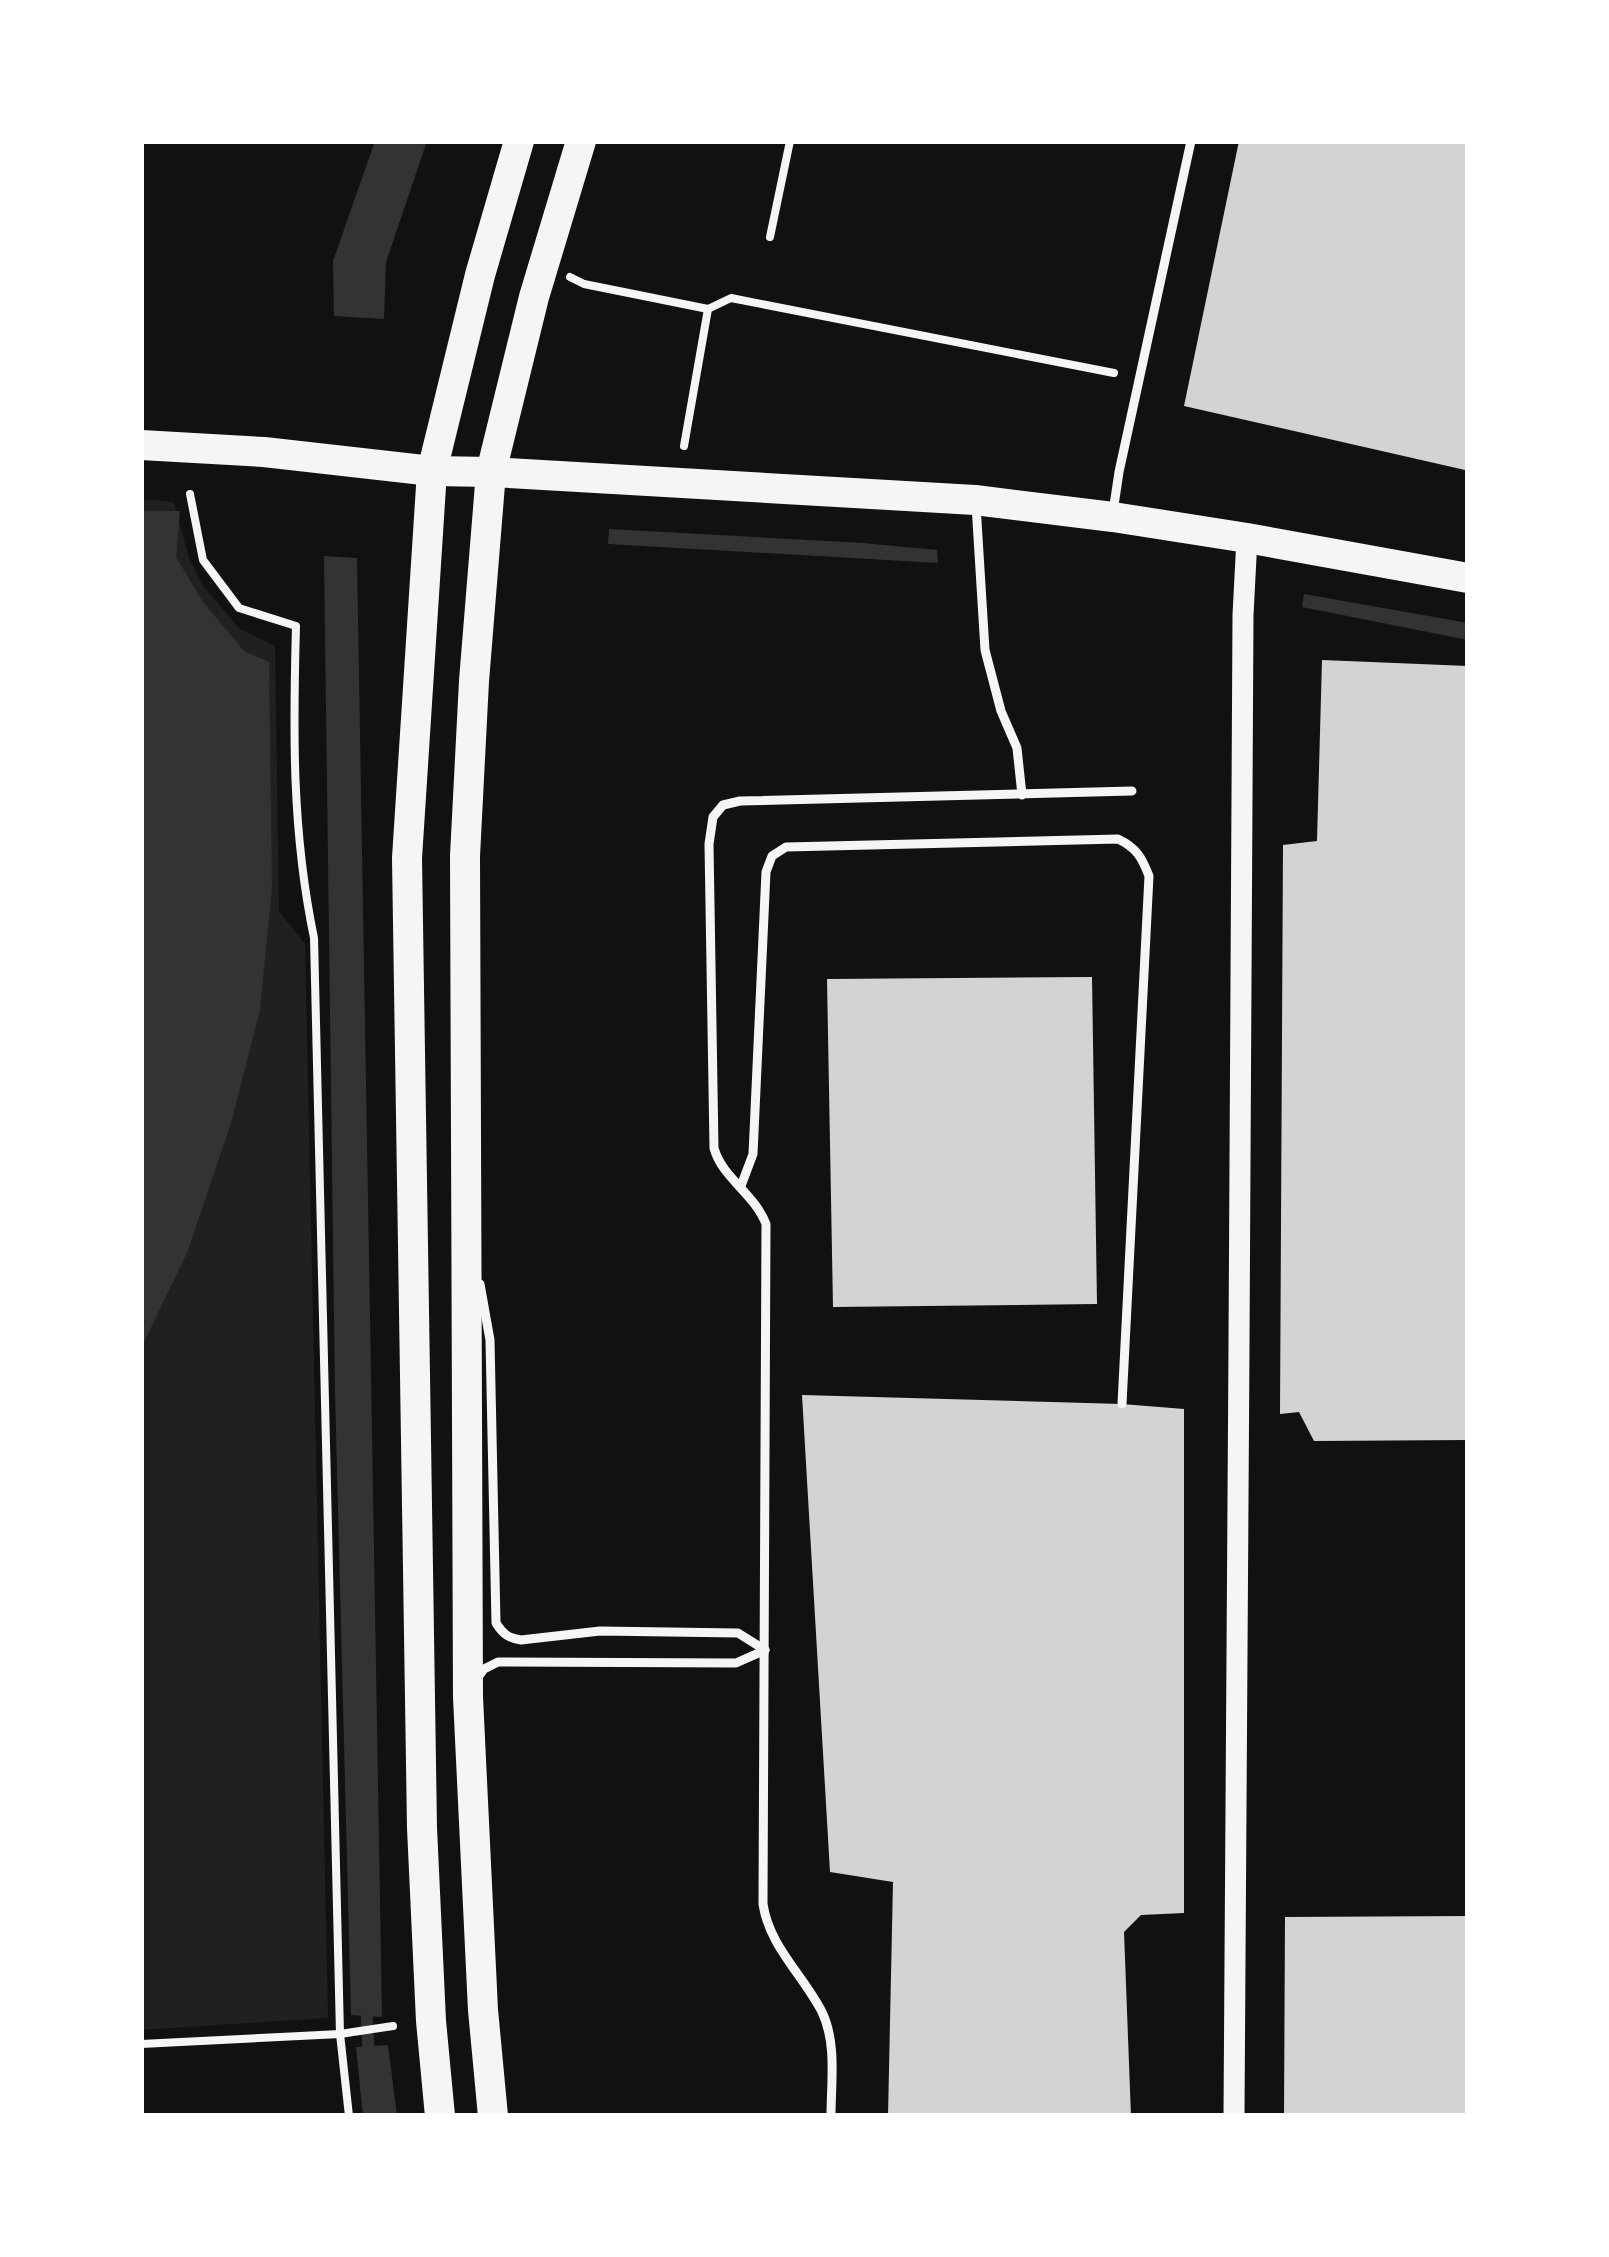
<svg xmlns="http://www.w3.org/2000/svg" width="1609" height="2257" font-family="Montserrat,sans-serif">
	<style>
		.green { fill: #202020 }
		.water { fill: #333 }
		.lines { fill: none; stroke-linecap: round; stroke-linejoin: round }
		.stream { stroke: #333; stroke-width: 12 }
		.building { fill: #d3d3d3 }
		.path { stroke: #f5f5f5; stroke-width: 8 }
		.service { stroke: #f5f5f5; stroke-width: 9 }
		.tertiary { stroke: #f5f5f5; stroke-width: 21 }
		.primary { stroke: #f5f5f5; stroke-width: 30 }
		.trunk { stroke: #f5f5f5; stroke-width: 30 }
	</style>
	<rect width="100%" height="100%" fill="#111"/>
	<polygon class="green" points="141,499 174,502 189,558 203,586 240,629 275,646 279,911 305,944 328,2018 141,2030"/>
	<g class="water">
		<polygon points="375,141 427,141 386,262 384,319 334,316 333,261"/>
		<polygon points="141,511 180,511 176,557 203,602 244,651 269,662 272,887 260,1010 231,1123 187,1253 141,1348"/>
		<polygon points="609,529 863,543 937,550 938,563 608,544"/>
		<polygon points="324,556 357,558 382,2017 351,2015 335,1393"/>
		<polygon points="1304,594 1468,623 1468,640 1302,607"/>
		<polygon points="388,2045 397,2116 363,2116 356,2047"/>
	</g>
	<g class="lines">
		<polyline class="stream" points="366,2004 369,2061"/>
	</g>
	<g class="building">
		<polygon points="1239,141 1468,141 1468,455 1465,470 1184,406"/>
		<polygon points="1322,660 1468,666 1468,1440 1314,1441 1299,1412 1280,1414 1283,845 1317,841"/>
		<polygon points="1092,977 1097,1304 833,1307 827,979"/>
		<polygon points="802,1395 1122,1404 1184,1409 1184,1913 1141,1915 1124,1932 1131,2116 888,2116 893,1882 830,1872"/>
		<polygon points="1468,1916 1468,2116 1284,2116 1285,1917"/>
	</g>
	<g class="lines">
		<g class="path">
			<polyline points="770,237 790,141"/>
			<polyline points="570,277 584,284 708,309 731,298 1114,373"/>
			<polyline points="684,446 708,309"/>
			<path d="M190 494 203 560 239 608 296 626C293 734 292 832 314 938L340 2034 349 2116"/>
			<polyline points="141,2044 340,2034 393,2026"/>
		</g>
		<g class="service">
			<polyline points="976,505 985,650 1001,711 1017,748 1022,795"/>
			<polyline points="1113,512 1119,472 1191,141"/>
			<path d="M741 1186 753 1154 766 872 772 856 786 847 1118 839C1137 848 1142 858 1149 876L1122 1404"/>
			<path d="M480 1284 490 1340 496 1623C503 1634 508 1638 521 1640L600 1631 738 1633 765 1650"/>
			<polyline points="479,1676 484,1669 498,1662 736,1663 765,1650"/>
			<path d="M831 2116C831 2083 837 2043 822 2012 803 1975 769 1946 763 1904L766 1224C754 1193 722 1178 714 1148L709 844 713 817 723 805 740 801 1132 791"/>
		</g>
		<path class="tertiary" d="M1234 2116C1240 1616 1238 1115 1243 615L1247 538"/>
		<polyline class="primary" points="141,445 264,452 432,471 491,472 975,500 1113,517 1247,538 1468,578"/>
		<g class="trunk">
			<polyline points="440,2116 431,2021 422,1828 407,858 432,471 480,275 519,141"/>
			<polyline points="493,2116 483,2010 468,1697 465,856 474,681 491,472 534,297 581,141"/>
		</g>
	</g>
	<rect width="1609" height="2257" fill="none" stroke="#ffffff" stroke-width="288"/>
</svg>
